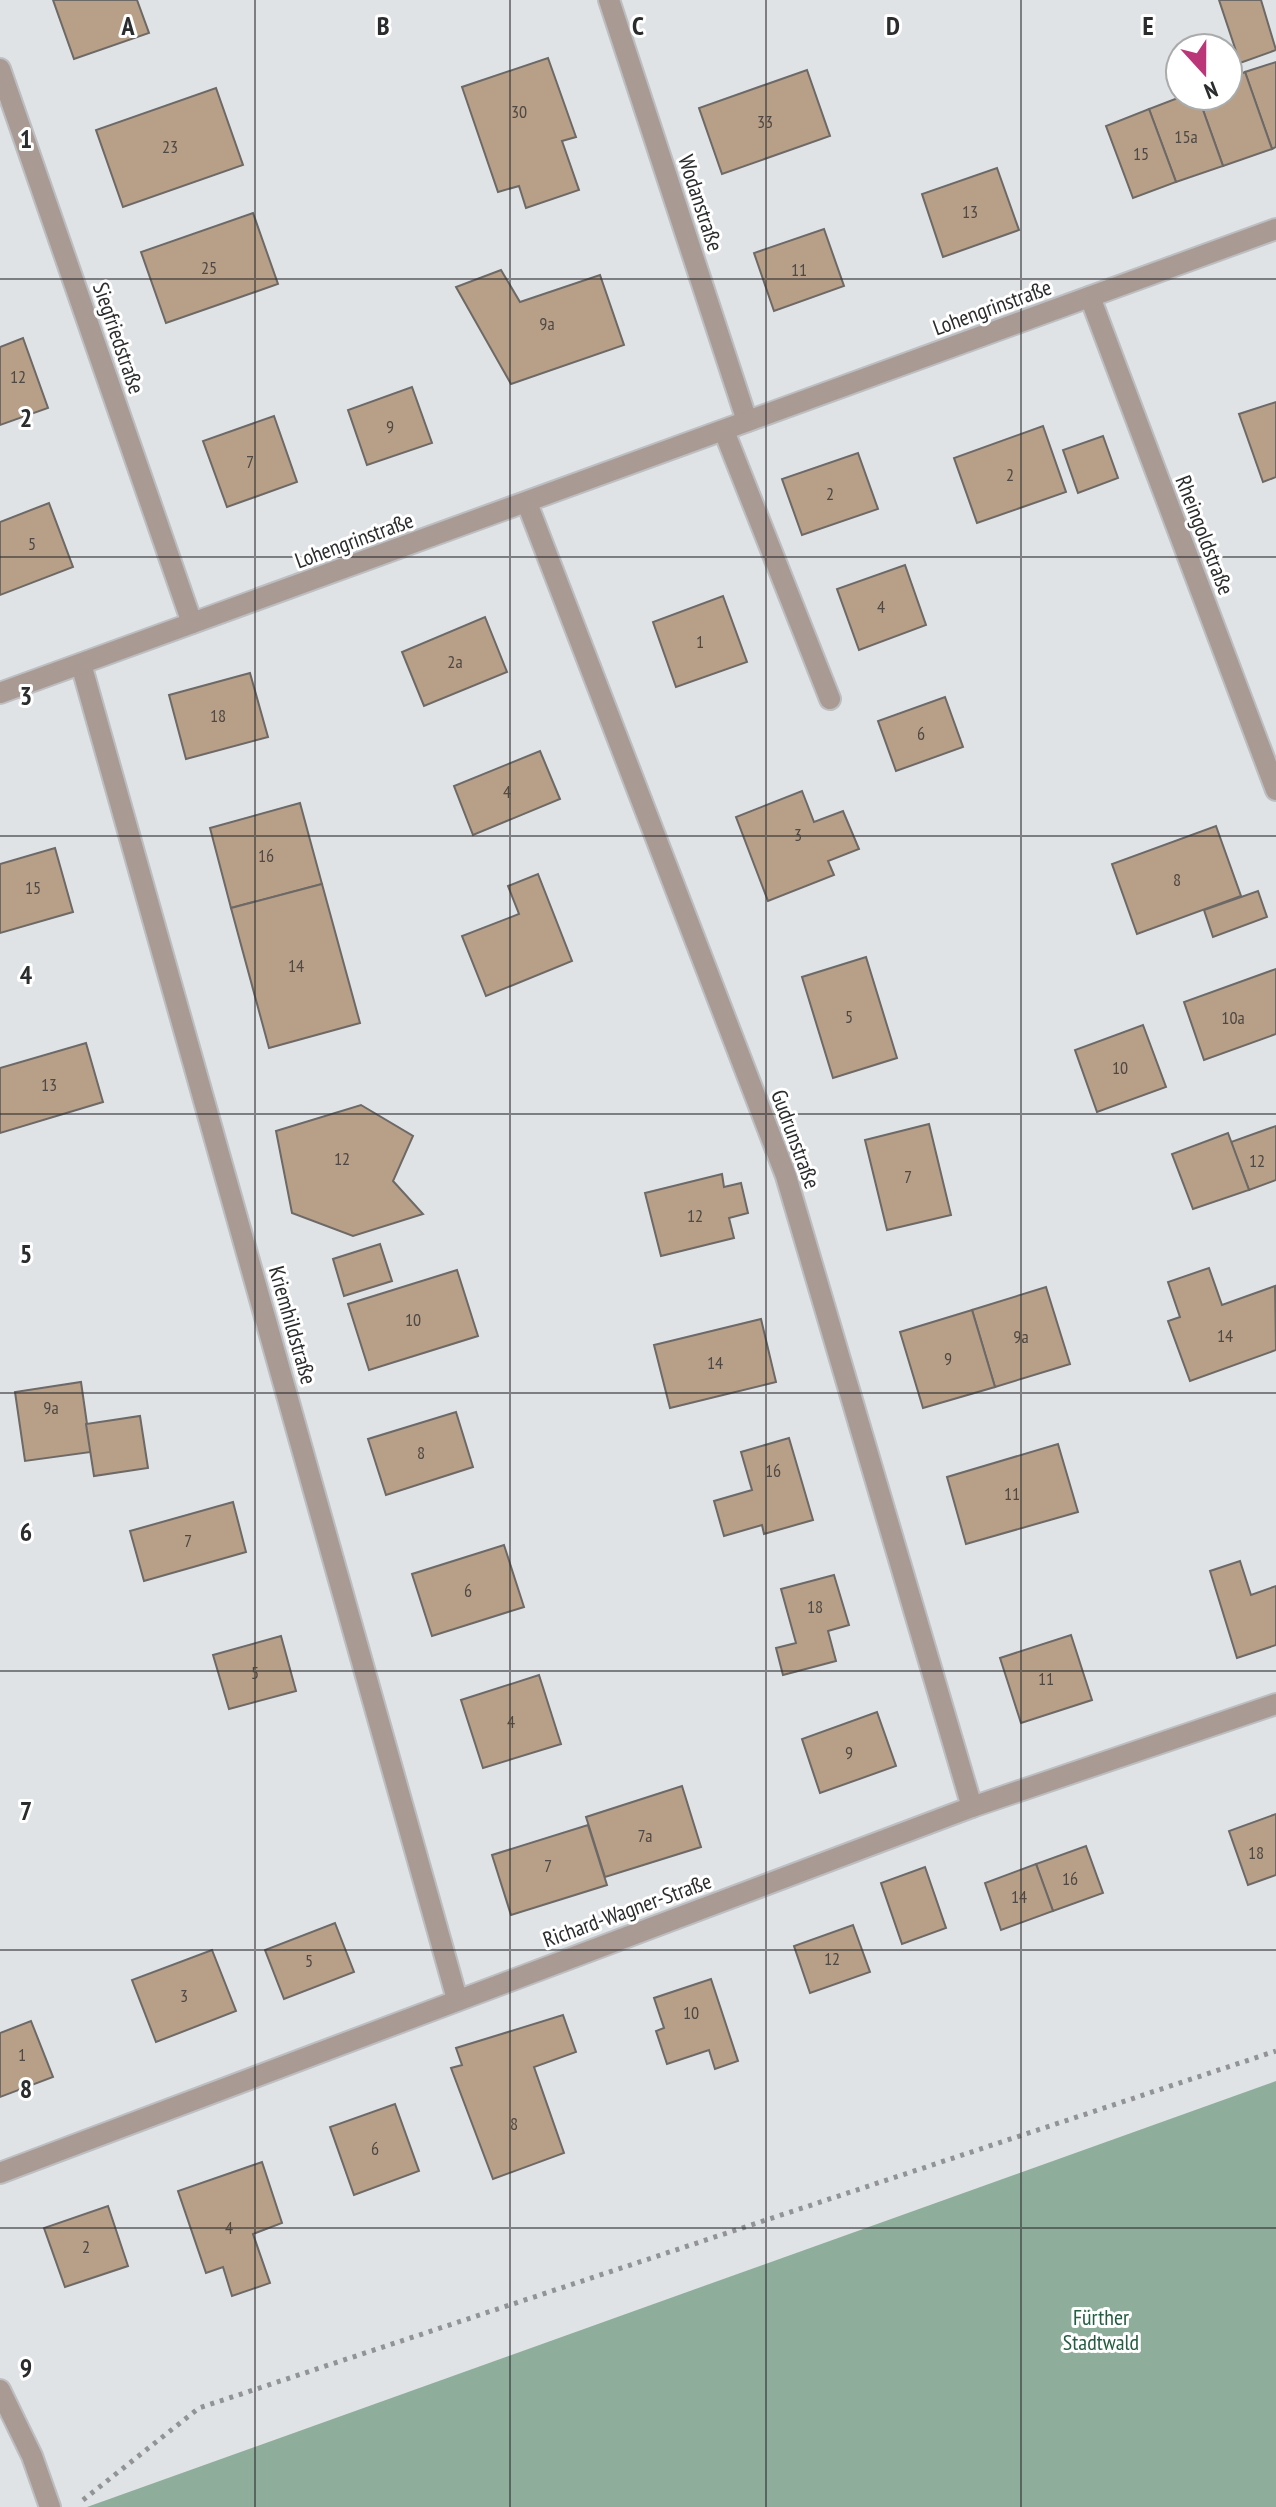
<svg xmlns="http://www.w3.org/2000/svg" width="1276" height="2507" font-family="'PT Sans Narrow',sans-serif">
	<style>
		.forest { fill: #8eae9b }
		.building { fill: #b89f87; stroke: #6c6967; stroke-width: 2 }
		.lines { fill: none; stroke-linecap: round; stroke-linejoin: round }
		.minor-casing { stroke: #bcbec1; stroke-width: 24 }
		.path { stroke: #919395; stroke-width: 5; stroke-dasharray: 4 6; stroke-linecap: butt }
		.minor { stroke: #a99a93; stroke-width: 20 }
		.grid { fill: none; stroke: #2b2c2d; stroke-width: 2; stroke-opacity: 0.55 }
		.labels { text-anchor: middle; stroke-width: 6; stroke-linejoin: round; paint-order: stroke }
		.number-label { font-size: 18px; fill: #4e4944 }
		.street-label { font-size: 22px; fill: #2b2c2d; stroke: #fff }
		.park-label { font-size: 22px; fill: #255d41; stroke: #fff }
		.grid-label { font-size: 26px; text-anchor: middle; font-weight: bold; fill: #2b2c2d; stroke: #fff; stroke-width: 6; stroke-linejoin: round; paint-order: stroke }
	</style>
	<rect width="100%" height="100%" fill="#e0e3e6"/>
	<polygon class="forest" points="1276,2081 1276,2507 87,2507"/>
	<g class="building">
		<polygon points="53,0 137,0 149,33 74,59"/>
		<polygon points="1219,0 1261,0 1276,50 1240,63"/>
		<polygon points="548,58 576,137 562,141 579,190 526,208 519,186 498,192 462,87"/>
		<polygon points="1276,62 1276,147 1272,149 1245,72"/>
		<polygon points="807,70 830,136 722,174 699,108"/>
		<polygon points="1245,72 1272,149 1223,166 1198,96 1228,96 1228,79"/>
		<polygon points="216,88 243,165 123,207 96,130"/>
		<polygon points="1183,96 1198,96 1223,166 1176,182 1149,109"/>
		<polygon points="1149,109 1176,182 1133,198 1106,126"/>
		<polygon points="997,168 1019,230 943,257 922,194"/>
		<polygon points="253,213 278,284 166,323 141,252"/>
		<polygon points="824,229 844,286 774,311 754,253"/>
		<polygon points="501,270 520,302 600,275 624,345 511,384 456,287"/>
		<polygon points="23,338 48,408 0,425 0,347"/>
		<polygon points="412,387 432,443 367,465 348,410"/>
		<polygon points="1276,402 1276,477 1263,482 1239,414"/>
		<polygon points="274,416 297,482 227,507 203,441"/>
		<polygon points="1043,426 1066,492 977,523 954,458"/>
		<polygon points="1103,436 1118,478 1078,493 1063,450"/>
		<polygon points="858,453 878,509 802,535 782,479"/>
		<polygon points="49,503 73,567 0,595 0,522"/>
		<polygon points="905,565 926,625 859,650 837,589"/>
		<polygon points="723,596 747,662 676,687 653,622"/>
		<polygon points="485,617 507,672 424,706 402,652"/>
		<polygon points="250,673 268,737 186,759 169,695"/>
		<polygon points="945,697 963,747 896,771 878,721"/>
		<polygon points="540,751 560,799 473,835 454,786"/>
		<polygon points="802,791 814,822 843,811 859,849 828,861 834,875 768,901 736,817"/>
		<polygon points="300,803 322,884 231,908 210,828"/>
		<polygon points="1216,826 1241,896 1137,934 1112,864"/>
		<polygon points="55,848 73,912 0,933 0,864"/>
		<polygon points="538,874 572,961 486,996 462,936 519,914 508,886"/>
		<polygon points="322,884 360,1023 269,1048 231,908"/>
		<polygon points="1258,891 1267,917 1213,937 1204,910"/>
		<polygon points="866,957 897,1058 833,1078 802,977"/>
		<polygon points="1276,969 1276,1034 1204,1060 1184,1002"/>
		<polygon points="1143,1025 1166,1087 1097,1112 1075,1050"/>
		<polygon points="86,1043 103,1102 0,1133 0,1068"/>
		<polygon points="361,1105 413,1136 393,1181 423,1214 353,1236 292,1213 276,1131"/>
		<polygon points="929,1124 951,1215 887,1230 865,1140"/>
		<polygon points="1276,1126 1276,1180 1249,1190 1231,1142"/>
		<polygon points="1228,1133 1249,1190 1193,1209 1172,1154"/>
		<polygon points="722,1174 724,1187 741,1183 748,1213 729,1218 734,1238 661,1256 645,1193"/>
		<polygon points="380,1244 392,1281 344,1296 333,1259"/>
		<polygon points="1209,1268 1222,1305 1275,1286 1276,1350 1190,1381 1168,1321 1180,1317 1168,1282"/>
		<polygon points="457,1270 478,1336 369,1370 348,1304"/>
		<polygon points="1046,1287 1070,1364 995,1387 972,1310"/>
		<polygon points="972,1310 995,1387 923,1408 900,1332"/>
		<polygon points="761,1319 776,1382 670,1408 654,1345"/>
		<polygon points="81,1382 91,1452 25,1461 15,1392"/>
		<polygon points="456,1412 473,1467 386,1495 368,1439"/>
		<polygon points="140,1416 148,1468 94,1476 86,1424"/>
		<polygon points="789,1438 813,1520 764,1534 762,1525 724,1536 714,1501 752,1490 741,1452"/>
		<polygon points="1058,1444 1078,1512 966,1544 947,1477"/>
		<polygon points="233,1502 246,1552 144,1581 130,1531"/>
		<polygon points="504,1545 524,1607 432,1636 412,1574"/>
		<polygon points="1240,1561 1251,1595 1276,1586 1276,1645 1237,1658 1210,1571"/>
		<polygon points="834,1575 849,1625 828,1631 836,1661 783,1675 776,1648 796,1643 781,1589"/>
		<polygon points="1071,1635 1092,1700 1021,1723 1000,1658"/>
		<polygon points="281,1636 296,1691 229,1709 213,1655"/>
		<polygon points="539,1675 561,1744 483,1768 461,1700"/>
		<polygon points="877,1712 896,1766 820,1793 802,1739"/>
		<polygon points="682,1786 701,1847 605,1877 586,1817"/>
		<polygon points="1276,1814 1276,1875 1248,1885 1229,1831"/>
		<polygon points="588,1825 607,1885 511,1915 492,1855"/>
		<polygon points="1086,1846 1103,1893 1053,1911 1036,1864"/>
		<polygon points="1036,1864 1053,1911 1001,1930 985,1883"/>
		<polygon points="925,1867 946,1928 902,1944 881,1883"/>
		<polygon points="335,1923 354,1972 284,1999 265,1950"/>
		<polygon points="853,1925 870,1972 810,1993 794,1946"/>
		<polygon points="212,1950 236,2011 156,2042 132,1980"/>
		<polygon points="711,1979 738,2061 715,2069 709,2050 667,2064 656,2031 664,2028 654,1998"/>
		<polygon points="563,2015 576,2052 534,2067 564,2153 493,2179 451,2068 462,2065 456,2048"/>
		<polygon points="31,2021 53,2077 0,2097 0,2033"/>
		<polygon points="395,2104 419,2171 354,2195 330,2127"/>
		<polygon points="262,2162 282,2223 253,2234 270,2283 232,2296 223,2267 206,2273 178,2191"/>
		<polygon points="108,2206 128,2266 65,2287 44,2228"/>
	</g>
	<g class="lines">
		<defs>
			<g id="minor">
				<polyline points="609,0 747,421"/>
				<polyline points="0,69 192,623"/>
				<polyline points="1090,297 1276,790"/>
				<polyline points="724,431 830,699"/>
				<polyline points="527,503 786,1176 972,1807"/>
				<polyline points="81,664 457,1999"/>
				<polyline points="0,693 1276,229"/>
				<polyline points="0,2173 972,1807 1276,1704"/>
				<polyline points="0,2390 32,2456 50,2507"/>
			</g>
		</defs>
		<use href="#minor" class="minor-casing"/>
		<polyline class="path" points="83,2500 199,2408 1276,2051"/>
		<use href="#minor" class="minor"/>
	</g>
	<path class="grid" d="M255 0V2507M510 0V2507M766 0V2507M1021 0V2507M0 279H1276M0 557H1276M0 836H1276M0 1114H1276M0 1393H1276M0 1671H1276M0 1950H1276M0 2228H1276"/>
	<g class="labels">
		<g class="number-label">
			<text x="519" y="118">30</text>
			<text x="765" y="128">33</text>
			<text x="1186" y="143">15a</text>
			<text x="170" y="153">23</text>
			<text x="1141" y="160">15</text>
			<text x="970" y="218">13</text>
			<text x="209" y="274">25</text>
			<text x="799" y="276">11</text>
			<text x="547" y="330">9a</text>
			<text x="18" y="383">12</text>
			<text x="390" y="433">9</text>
			<text x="250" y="468">7</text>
			<text x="1010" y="481">2</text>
			<text x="830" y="500">2</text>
			<text x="32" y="550">5</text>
			<text x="881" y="613">4</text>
			<text x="700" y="648">1</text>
			<text x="455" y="668">2a</text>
			<text x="218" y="722">18</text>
			<text x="921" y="740">6</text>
			<text x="507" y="798">4</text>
			<text x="798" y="841">3</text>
			<text x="266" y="862">16</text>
			<text x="1177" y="886">8</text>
			<text x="33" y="894">15</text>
			<text x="296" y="972">14</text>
			<text x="849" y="1023">5</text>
			<text x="1233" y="1024">10a</text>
			<text x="1120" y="1074">10</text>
			<text x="49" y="1091">13</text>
			<text x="342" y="1165">12</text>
			<text x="1257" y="1167">12</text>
			<text x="908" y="1183">7</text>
			<text x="695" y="1222">12</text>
			<text x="413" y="1326">10</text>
			<text x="1225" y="1342">14</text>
			<text x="1021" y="1343">9a</text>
			<text x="948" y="1365">9</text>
			<text x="715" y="1369">14</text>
			<text x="51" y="1414">9a</text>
			<text x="421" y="1459">8</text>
			<text x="773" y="1477">16</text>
			<text x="1012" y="1500">11</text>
			<text x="188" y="1547">7</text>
			<text x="468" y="1597">6</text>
			<text x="815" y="1613">18</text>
			<text x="255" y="1679">5</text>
			<text x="1046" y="1685">11</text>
			<text x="511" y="1728">4</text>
			<text x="849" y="1759">9</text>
			<text x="645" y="1842">7a</text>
			<text x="1256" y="1859">18</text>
			<text x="548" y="1872">7</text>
			<text x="1070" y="1885">16</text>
			<text x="1019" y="1903">14</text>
			<text x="832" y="1965">12</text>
			<text x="309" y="1967">5</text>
			<text x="184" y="2002">3</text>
			<text x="691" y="2019">10</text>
			<text x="22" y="2061">1</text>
			<text x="514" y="2130">8</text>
			<text x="375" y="2155">6</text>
			<text x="229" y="2234">4</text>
			<text x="86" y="2253">2</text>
		</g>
		<g class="street-label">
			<text transform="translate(701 203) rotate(72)" y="8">Wodanstraße</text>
			<text transform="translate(992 307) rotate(-20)" y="8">Lohengrinstraße</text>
			<text transform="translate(119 338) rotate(71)" y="8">Siegfriedstraße</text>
			<text transform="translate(1205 535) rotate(69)" y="8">Rheingoldstraße</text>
			<text transform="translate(354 540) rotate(-20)" y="8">Lohengrinstraße</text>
			<text transform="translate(796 1139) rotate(70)" y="8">Gudrunstraße</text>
			<text transform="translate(293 1325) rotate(74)" y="8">Kriemhildstraße</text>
			<text transform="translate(627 1910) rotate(-20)" y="8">Richard-Wagner-Straße</text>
		</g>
		<g class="park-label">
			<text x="1101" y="2325">Fürther<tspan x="1101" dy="25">Stadtwald</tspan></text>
		</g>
	</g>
	<g class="grid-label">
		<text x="128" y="35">A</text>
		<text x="383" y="35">B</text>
		<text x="638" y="35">C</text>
		<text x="893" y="35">D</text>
		<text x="1148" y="35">E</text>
		<text x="26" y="148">1</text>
		<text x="26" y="427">2</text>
		<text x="26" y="705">3</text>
		<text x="26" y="984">4</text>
		<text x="26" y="1263">5</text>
		<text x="26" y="1541">6</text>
		<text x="26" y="1820">7</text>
		<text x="26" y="2098">8</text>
		<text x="26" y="2377">9</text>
	</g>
	<g transform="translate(1204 72) rotate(159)"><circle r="38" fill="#ffffff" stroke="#aaabab" stroke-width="2"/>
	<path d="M0-6L14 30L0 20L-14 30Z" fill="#bb3679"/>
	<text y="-12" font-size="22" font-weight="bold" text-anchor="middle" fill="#2b2c2d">N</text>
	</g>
</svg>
